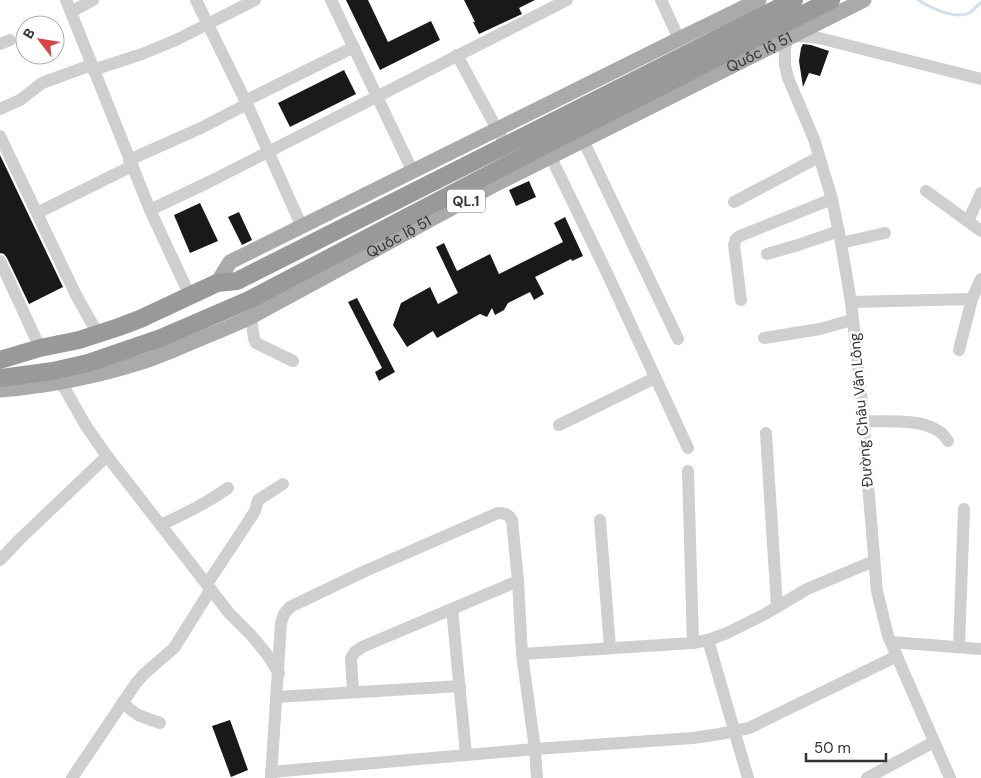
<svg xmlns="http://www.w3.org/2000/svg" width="981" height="778" font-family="'DM Sans',sans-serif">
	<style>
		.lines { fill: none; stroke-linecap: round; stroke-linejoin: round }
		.stream { stroke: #d0e0ec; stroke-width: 3 }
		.building { fill: #191919 }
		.minor { stroke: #cfcfcf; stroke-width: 12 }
		.major { stroke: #aaa; stroke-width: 15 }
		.highway { stroke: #999; stroke-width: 18 }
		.labels { text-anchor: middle; stroke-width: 5; stroke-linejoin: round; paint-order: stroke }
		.shield { fill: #fff; stroke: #707070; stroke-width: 1 }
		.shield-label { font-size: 14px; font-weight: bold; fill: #323232 }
		.street-label { font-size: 15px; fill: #323232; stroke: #fff }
	</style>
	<rect width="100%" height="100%" fill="#fff"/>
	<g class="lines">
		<path class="stream" d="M918 0C930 7 955 20 969 13 973 11 977 6 981 2"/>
	</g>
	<g class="building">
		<polygon points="346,0 368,0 388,42 431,21 440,40 380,70"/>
		<polygon points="464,0 535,0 519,8 522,14 479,34 473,22 475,22"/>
		<polygon points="803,44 811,45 829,51 820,76 809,73 803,87 799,61 801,48"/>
		<polygon points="344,70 356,94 290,127 278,103"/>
		<polygon points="0,155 63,287 29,304 7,258 4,254 0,253"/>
		<polygon points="529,181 536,197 516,206 509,190"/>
		<polygon points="200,203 218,241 190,253 174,215"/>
		<polygon points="239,212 252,240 242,245 228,217"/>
		<polygon points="565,217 583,256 572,261 571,259 535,277 544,294 534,300 530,292 508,303 504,310 495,315 492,308 487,317 480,314 437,338 433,331 407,347 393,325 401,303 430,287 438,304 458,293 436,247 444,243 457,271 490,254 499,274 563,242 554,223"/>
		<polygon points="357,298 395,372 379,381 375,372 382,368 348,302"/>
		<polygon points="230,720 248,770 231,777 212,726"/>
	</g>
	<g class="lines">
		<g class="minor">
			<polyline points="66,0 150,210 190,296"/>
			<polyline points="196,0 247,104 302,227"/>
			<polyline points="331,0 413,172"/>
			<polyline points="661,0 679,39"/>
			<polyline points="71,12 93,0"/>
			<polyline points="0,44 10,40"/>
			<polyline points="457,55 506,146"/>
			<polyline points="93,70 142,54 176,40 255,0"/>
			<polyline points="245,101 354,47"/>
			<polyline points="0,109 20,100 42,83 91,65"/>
			<polyline points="0,136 76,295 98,334"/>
			<polyline points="583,140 678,339"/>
			<polyline points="547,149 606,271 688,448"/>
			<polyline points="129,160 203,127 247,104"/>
			<polyline points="926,191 981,231"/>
			<polyline points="734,202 819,157"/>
			<polyline points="150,210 211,181 567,0"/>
			<polyline points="37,213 132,166"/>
			<polyline points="968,221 981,193"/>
			<polyline points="841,243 885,233"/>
			<polyline points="767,254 798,245 839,231"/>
			<polyline points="0,261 40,348"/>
			<polyline points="741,300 734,245 736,239 740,236 832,199"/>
			<polyline points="851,302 972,299"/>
			<polyline points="251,317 254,339 256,343 293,361"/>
			<polyline points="764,338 820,329 852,320"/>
			<polyline points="959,350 972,299 981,279"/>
			<polyline points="61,382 86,426 107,456 229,613 251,635 266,653 279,673"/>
			<path d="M864 421C886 422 922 418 940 432 943 434 946 438 948 441"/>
			<polyline points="559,425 655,378"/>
			<polyline points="766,433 777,607"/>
			<polyline points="688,471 693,643"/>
			<polyline points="600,520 610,648"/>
			<path d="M161 525C184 514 207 503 228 488"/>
			<polyline points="0,560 19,540 107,456"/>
			<polyline points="207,584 246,525 255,511 258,500 283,484"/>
			<polyline points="452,609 466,754"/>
			<polyline points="708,640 748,778"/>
			<polyline points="891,642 981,649"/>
			<polyline points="959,647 964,509"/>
			<polyline points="522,654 693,643 708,640 727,633 765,614 807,589 874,561"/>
			<polyline points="353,692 351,658 355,652 362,647 518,581"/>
			<polyline points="277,697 460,686"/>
			<polyline points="122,703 138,715 160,723"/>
			<polyline points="271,772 535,749 693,738 720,734 749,728 897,656"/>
			<polyline points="72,778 136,683 144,674 174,648 211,589"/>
			<path d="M271 778 281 623 284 614 290 607 363 572 498 513C505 513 508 514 512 520L518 581 522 654 535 749 537 778"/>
			<polyline points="867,778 934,742"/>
			<polyline points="950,778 888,636 877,591 865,449 864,421 851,302 841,243 832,199 814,139 788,78 785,65 785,48 788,37 802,36 819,38 981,79"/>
		</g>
		<g class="major">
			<polyline points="217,283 230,262 679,39 759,0"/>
			<path id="s1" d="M0 390C49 386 98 376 145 361 157 357 169 352 181 347 204 337 228 328 251 317L498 183 864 0"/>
		</g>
		<g class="highway">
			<polyline points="0,360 40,348 79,340 119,327 140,319 217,283 237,281 794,0"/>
			<polyline points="0,378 53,371 88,363 161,338 249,300 545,145 831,0"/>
		</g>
	</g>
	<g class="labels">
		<rect class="shield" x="447" y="189.5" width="38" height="23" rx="4"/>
		<g class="shield-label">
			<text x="466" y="206">QL.1</text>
		</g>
		<g class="street-label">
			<text dy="5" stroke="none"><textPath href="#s1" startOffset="836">Quốc lộ 51</textPath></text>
			<text dy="5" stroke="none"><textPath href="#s1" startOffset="431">Quốc lộ 51</textPath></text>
			<text transform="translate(861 410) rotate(-95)" y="5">Đường Châu Văn Lồng</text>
		</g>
	</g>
	<g transform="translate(40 40) rotate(301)"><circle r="24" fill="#ffffff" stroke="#adadad"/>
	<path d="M0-4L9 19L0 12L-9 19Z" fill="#da4348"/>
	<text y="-8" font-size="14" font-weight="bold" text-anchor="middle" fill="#323232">B</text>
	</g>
	<path d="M806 753v8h80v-8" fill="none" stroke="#323232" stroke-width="2.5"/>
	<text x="814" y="753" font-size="15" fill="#323232" stroke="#ffffff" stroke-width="4" paint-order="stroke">50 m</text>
</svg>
